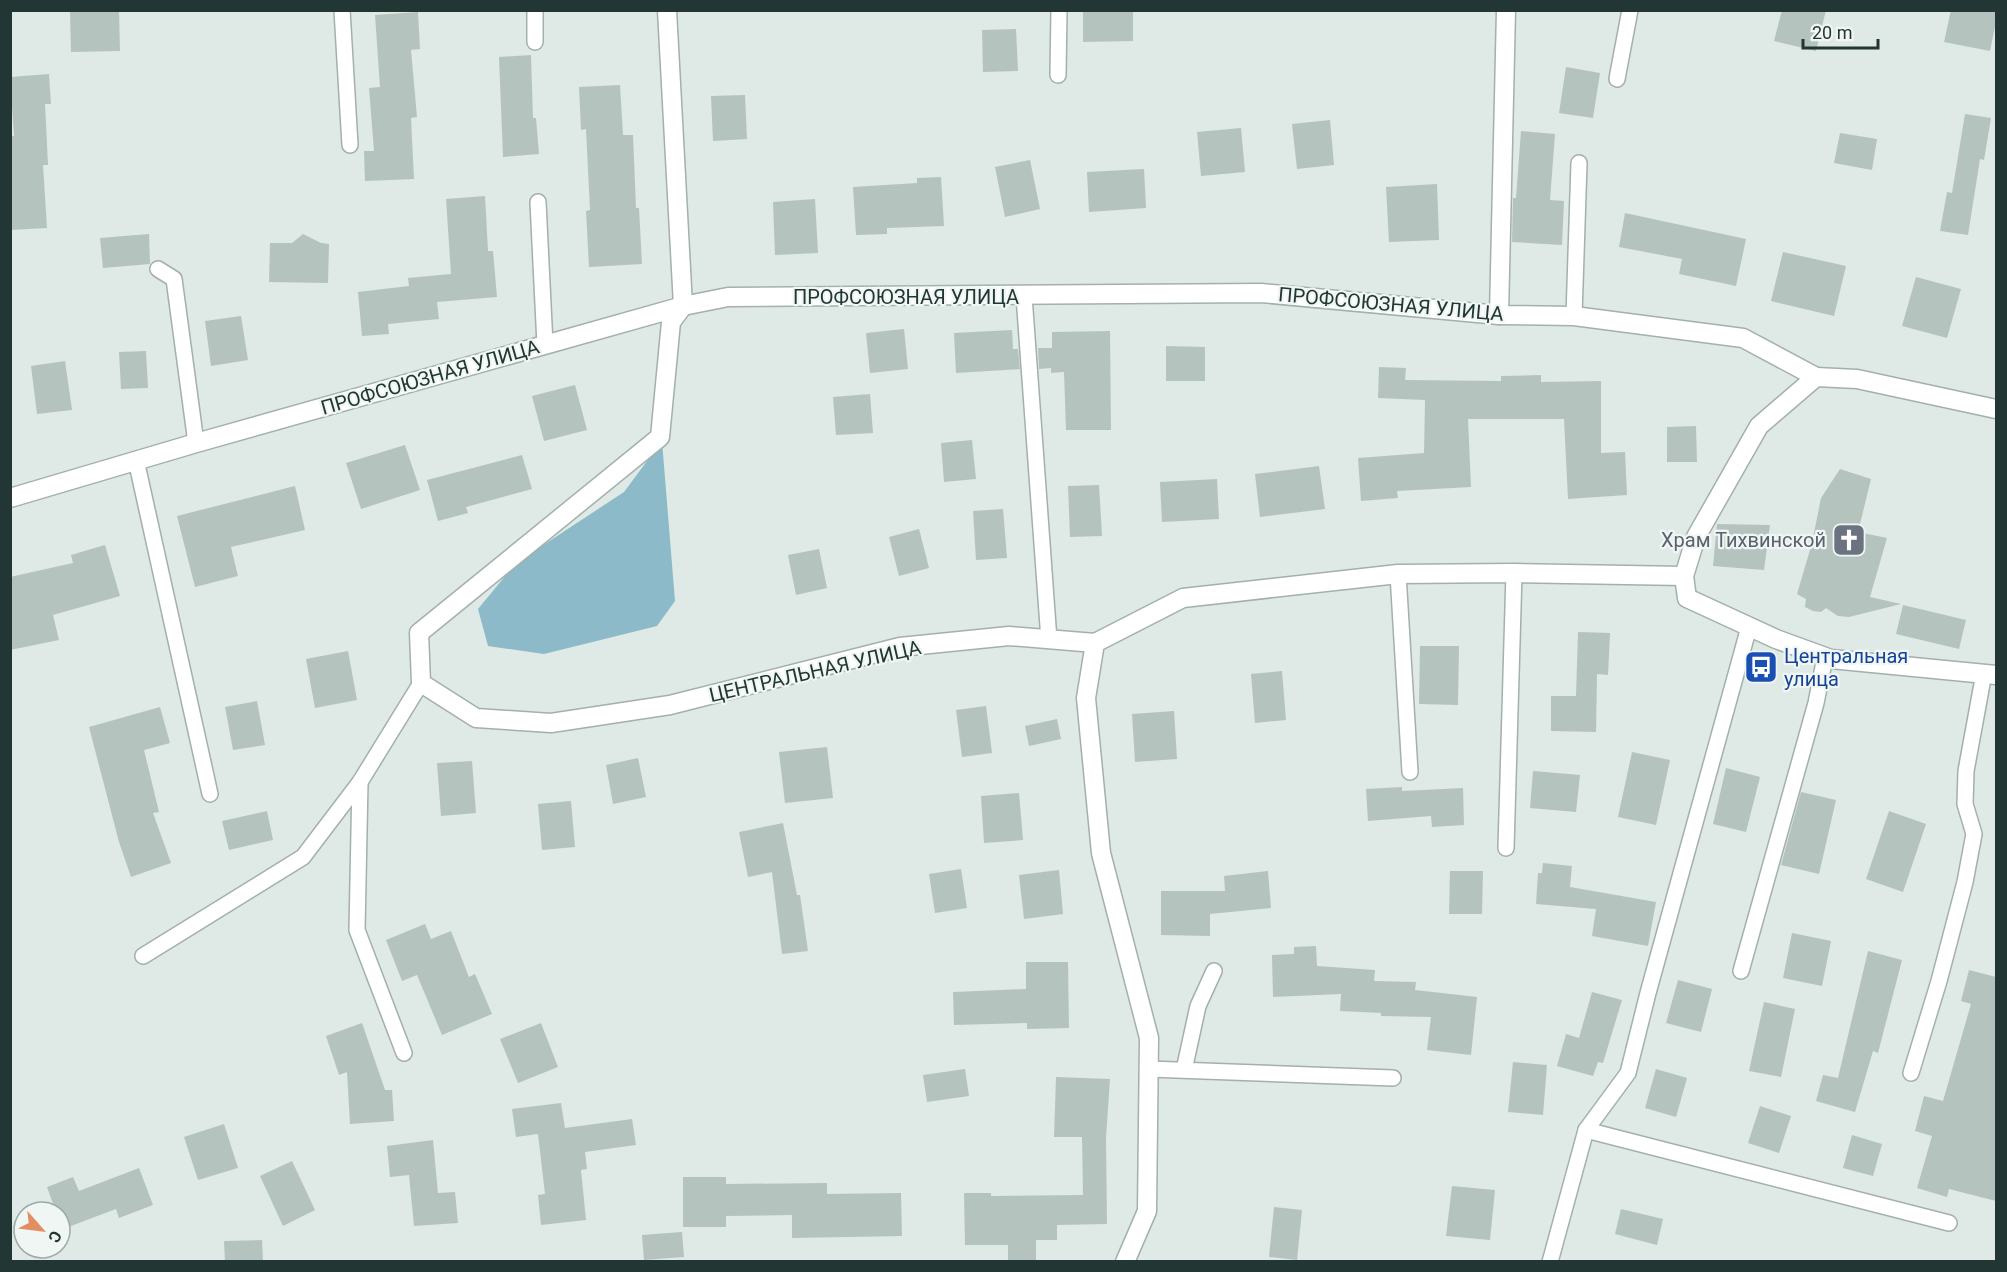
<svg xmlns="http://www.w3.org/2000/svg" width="2007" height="1272" font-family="Roboto,sans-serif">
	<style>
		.water { fill: #8cbac9 }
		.building { fill: #b5c3be }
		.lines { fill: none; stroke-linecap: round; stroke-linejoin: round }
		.service-casing { stroke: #a3b0ac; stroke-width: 18 }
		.minor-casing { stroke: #a3b0ac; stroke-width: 21 }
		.tertiary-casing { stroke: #a3b0ac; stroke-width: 21 }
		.service { stroke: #fff; stroke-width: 15 }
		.minor { stroke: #fff; stroke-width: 18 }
		.tertiary { stroke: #fff; stroke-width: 18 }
		.labels { text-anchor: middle; stroke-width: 4.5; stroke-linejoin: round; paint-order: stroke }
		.street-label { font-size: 20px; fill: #223733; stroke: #eff6f3 }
		.worship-label { font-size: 20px; fill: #5b616d; stroke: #eff6f3; text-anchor: end }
		.transit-label { font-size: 20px; fill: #164399; stroke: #eff6f3; text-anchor: start }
	</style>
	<rect width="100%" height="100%" fill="#dfe9e5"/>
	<polygon class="water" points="662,441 675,601 657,626 544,654 488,646 478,609 516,563 624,492"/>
	<g class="building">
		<polygon points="70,10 119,10 120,51 71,52"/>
		<polygon points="1083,10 1133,10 1133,41 1083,42"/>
		<polygon points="1782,10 1826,10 1816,51 1774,41"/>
		<polygon points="1951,10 1996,10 1996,22 1990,51 1944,42"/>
		<polygon points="418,12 420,49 411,50 417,117 411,118 414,179 365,181 364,151 374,151 369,88 380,87 375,15"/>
		<polygon points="1016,29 1018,71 983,72 982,30"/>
		<polygon points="531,55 533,118 536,118 539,154 503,157 499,57"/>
		<polygon points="1566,67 1600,73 1593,118 1559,113"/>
		<polygon points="49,74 51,104 45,104 48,165 43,165 47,228 10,230 10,199 12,199 10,136 14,136 10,77"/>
		<polygon points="620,85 623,135 633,135 636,208 639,208 642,264 589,267 586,211 590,210 586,129 581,130 579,87"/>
		<polygon points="745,95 747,139 713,141 711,96"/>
		<polygon points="1965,114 1991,118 1984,160 1980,159 1968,235 1940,231 1947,192 1952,193"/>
		<polygon points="1330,120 1334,165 1297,169 1292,124"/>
		<polygon points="1241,128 1245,172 1201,176 1197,132"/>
		<polygon points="1521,131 1555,134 1550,200 1564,201 1562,245 1512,242 1513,198 1516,198"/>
		<polygon points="1840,133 1877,139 1872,170 1834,163"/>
		<polygon points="1030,160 1040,209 1005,217 995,167"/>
		<polygon points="1144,169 1146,208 1089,212 1087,172"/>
		<polygon points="941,177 944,226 887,228 887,234 856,235 853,187 917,183 917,178"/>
		<polygon points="1437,184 1439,240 1389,242 1386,187"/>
		<polygon points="485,196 488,251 493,251 497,297 437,302 439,319 388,324 389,334 362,336 358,292 409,286 408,278 451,274 446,199"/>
		<polygon points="815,199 818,253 775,255 773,202"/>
		<polygon points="1625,213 1746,239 1736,286 1679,274 1682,259 1619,247"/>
		<polygon points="149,234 150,264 103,268 100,238"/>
		<polygon points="303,234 321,243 329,244 328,283 269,282 270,243 292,243"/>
		<polygon points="1783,252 1846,266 1834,316 1771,301"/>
		<polygon points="1916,277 1961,289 1947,338 1902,326"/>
		<polygon points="241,316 248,360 211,366 205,321"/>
		<polygon points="904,329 908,369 870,373 866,333"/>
		<polygon points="1012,330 1013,349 1018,349 1020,369 956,373 954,333"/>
		<polygon points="1110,331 1111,430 1066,430 1064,372 1051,373 1051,368 1039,369 1038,348 1052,348 1052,332"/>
		<polygon points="1166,346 1205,347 1205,381 1166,381"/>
		<polygon points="146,351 148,388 121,389 119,352"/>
		<polygon points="65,361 72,410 37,414 31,366"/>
		<polygon points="1379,367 1406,368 1405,380 1501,381 1501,376 1541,375 1541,382 1601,381 1601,453 1625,452 1627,495 1568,499 1564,419 1468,419 1471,487 1397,491 1398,498 1361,501 1358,458 1424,453 1425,400 1378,398"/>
		<polygon points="575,385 587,430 544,441 532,396"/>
		<polygon points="870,394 873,433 836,435 833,397"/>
		<polygon points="1696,426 1697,462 1667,462 1667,427"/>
		<polygon points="972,440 976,479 944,482 941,443"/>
		<polygon points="405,445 420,490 361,509 346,463"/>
		<polygon points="522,455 532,489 466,507 468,513 438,521 427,480"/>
		<polygon points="1319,466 1325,509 1260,517 1255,474"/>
		<polygon points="1840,469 1871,479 1858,532 1887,538 1870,597 1901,604 1849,617 1838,616 1826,608 1821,612 1813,611 1805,607 1806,599 1797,594 1812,543 1821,498"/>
		<polygon points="1217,479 1219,519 1162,522 1160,482"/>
		<polygon points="1099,485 1102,536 1070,537 1068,486"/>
		<polygon points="295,486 305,530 231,547 238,576 195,587 177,516"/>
		<polygon points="1003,509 1007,558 976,560 973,511"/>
		<polygon points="1717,524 1770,525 1764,570 1713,566"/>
		<polygon points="919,529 929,568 899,576 889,537"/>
		<polygon points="105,545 120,596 53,615 59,640 10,650 10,577 73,563 71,555"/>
		<polygon points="819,549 827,588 796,595 788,555"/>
		<polygon points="1903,605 1966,620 1959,649 1896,634"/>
		<polygon points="1578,632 1610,633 1608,675 1597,674 1596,732 1551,731 1551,696 1576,696"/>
		<polygon points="1420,646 1459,646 1458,705 1419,704"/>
		<polygon points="348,651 357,700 315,708 306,659"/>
		<polygon points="1282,671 1286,720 1255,723 1251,674"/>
		<polygon points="257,701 265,745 233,750 225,707"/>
		<polygon points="986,706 992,753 962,757 956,710"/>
		<polygon points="160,707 170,743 144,750 159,812 153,813 171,863 131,877 119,842 89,727"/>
		<polygon points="1174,711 1177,759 1135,762 1132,714"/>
		<polygon points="1057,719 1061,739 1029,746 1025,726"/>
		<polygon points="827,747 833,798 785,803 779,752"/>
		<polygon points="1632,752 1670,760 1656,825 1618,817"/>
		<polygon points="638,758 646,797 613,804 606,765"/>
		<polygon points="472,761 476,813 441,816 437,763"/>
		<polygon points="1726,768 1760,777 1746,832 1713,824"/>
		<polygon points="1533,771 1580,775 1576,812 1530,808"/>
		<polygon points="1402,787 1402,791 1463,788 1464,825 1432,827 1431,816 1368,821 1366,789"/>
		<polygon points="1801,792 1836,800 1819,874 1781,865"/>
		<polygon points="1019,793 1023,840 984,843 981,796"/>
		<polygon points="571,801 575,847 542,850 538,804"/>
		<polygon points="267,811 273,840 229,850 222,821"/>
		<polygon points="1889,811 1926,824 1903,892 1866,879"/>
		<polygon points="783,823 797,895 800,895 808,951 782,954 772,872 748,877 739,832"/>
		<polygon points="1543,863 1572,866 1570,887 1656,902 1648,946 1592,936 1596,909 1536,904 1538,873 1542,873"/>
		<polygon points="961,869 967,908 935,913 929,874"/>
		<polygon points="1059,870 1063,914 1024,919 1019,875"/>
		<polygon points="1268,871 1271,908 1210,914 1210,936 1161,935 1161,891 1225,891 1224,876"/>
		<polygon points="1450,871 1483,871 1482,914 1449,914"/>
		<polygon points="425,924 431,939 451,931 469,977 475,974 492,1014 442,1035 417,975 402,981 386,940"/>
		<polygon points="1792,933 1831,941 1822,986 1783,978"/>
		<polygon points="1316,946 1317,966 1375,970 1374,981 1416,982 1415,990 1477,997 1471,1055 1427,1050 1431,1017 1381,1016 1381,1013 1340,1011 1341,994 1273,997 1272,955 1294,954 1294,947"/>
		<polygon points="1868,951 1902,960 1878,1053 1873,1051 1855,1112 1816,1101 1823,1075 1838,1078"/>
		<polygon points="1026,962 1068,962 1069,1028 1027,1029 1027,1023 954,1025 953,992 1026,989"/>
		<polygon points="1969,970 1996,977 1996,1201 1949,1189 1947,1197 1917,1188 1932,1136 1915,1131 1924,1096 1943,1101 1971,1004 1961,1001"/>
		<polygon points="1678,980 1712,989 1701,1032 1666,1023"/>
		<polygon points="1592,992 1622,1000 1603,1063 1598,1062 1593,1076 1557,1066 1566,1034 1579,1038"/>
		<polygon points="1764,1002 1795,1009 1781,1077 1749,1071"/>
		<polygon points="362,1023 385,1090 392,1090 394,1121 350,1124 347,1072 339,1075 326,1036"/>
		<polygon points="541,1023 558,1067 518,1083 500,1039"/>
		<polygon points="1513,1062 1547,1065 1543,1115 1508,1112"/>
		<polygon points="965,1069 969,1096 927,1102 923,1075"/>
		<polygon points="1656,1069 1687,1078 1676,1117 1645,1108"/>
		<polygon points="1056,1077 1110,1079 1106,1138 1107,1224 1057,1225 1057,1240 1036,1240 1036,1262 1008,1262 1008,1245 965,1245 964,1193 991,1193 991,1196 1083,1195 1082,1137 1054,1137"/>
		<polygon points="561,1103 565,1128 632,1119 636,1145 585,1152 587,1169 581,1170 586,1220 541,1225 538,1195 545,1194 538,1134 516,1137 512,1109"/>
		<polygon points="1760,1106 1791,1116 1779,1153 1748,1143"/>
		<polygon points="224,1124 238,1168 198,1180 184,1137"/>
		<polygon points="1852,1135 1882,1144 1873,1176 1843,1168"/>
		<polygon points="433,1140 438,1193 455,1192 458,1223 414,1226 409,1175 390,1177 387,1146"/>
		<polygon points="292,1161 315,1210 283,1226 260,1176"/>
		<polygon points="139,1168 153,1205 119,1218 116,1209 63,1229 60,1222 60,1212 56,1212 47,1187 73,1177 79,1191"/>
		<polygon points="683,1177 726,1177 726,1184 827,1183 827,1194 901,1193 902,1236 792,1238 792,1215 726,1216 726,1227 683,1227"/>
		<polygon points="1452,1186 1495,1190 1490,1240 1446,1236"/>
		<polygon points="1274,1207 1302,1210 1297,1260 1269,1257"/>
		<polygon points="1621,1209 1663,1219 1657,1245 1615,1234"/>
		<polygon points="682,1232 684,1257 644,1260 642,1235"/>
		<polygon points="262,1240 263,1261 225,1262 224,1241"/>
	</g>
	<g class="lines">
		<defs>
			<g id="service">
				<polyline points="342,10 350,145"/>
				<polyline points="535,42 535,10"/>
				<polyline points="1058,75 1059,10"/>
				<polyline points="1617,79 1630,10"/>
				<polyline points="538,202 545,345"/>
				<polyline points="158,269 174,279 196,443"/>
				<polyline points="1024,296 1049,640"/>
				<polyline points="1574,316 1579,163"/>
				<polyline points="136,460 210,794"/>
				<polyline points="1398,574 1410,772"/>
				<polyline points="360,782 357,930 404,1053"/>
				<polyline points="1506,848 1514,573"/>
				<polyline points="143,956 303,857 360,782 421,683"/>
				<polyline points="1741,971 1816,703 1825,657"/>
				<polyline points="1149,1069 1393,1078"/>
				<polyline points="1184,1070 1198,1006 1214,971"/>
				<polyline points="1911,1073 1939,981 1965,882 1974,834 1965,804 1966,771 1984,673"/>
				<polyline points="1586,1130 1949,1223"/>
				<polyline points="1550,1262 1586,1130 1628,1073 1648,993 1749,627"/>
			</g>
			<g id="minor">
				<polyline points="667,10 683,306 671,322 660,437 419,633 421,683 476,718 551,723 670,705 900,647 1009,636 1095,643 1183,598 1398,574 1514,573 1684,576"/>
				<polyline points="1499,315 1506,10"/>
				<polyline points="10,498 196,443 683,306 728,297 1261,293 1499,315 1574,316 1743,338 1816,377"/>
				<polyline points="1095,643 1086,698 1101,853 1149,1038 1147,1211 1125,1262"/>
			</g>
			<polyline id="tertiary" points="1996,409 1857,379 1816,377 1759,426 1696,537 1684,576 1687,598 1776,639 1831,659 1996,675"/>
		</defs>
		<use href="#service" class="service-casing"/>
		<use href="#minor" class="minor-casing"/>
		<use href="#tertiary" class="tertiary-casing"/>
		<use href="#service" class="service"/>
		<use href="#minor" class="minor"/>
		<use href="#tertiary" class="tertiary"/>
	</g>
	<defs>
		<symbol id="church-square" viewBox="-11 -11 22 22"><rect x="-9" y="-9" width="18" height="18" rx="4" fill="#6b7280" stroke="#eff6f3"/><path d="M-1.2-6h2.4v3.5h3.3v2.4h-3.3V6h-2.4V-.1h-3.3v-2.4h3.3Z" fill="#fff"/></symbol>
		<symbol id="bus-square" viewBox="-11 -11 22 22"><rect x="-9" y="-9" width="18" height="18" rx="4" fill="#1a4fb4" stroke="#eff6f3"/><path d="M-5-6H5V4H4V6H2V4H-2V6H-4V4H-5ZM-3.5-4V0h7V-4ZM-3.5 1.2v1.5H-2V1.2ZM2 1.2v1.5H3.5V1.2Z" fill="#fff"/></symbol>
	</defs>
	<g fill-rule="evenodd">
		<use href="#church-square" x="1830" y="521" width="38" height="38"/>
		<use href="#bus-square" x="1742" y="648" width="38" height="38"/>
	</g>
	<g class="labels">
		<g class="street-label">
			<text x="906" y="304">ПРОФСОЮЗНАЯ УЛИЦА</text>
			<text transform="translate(1391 304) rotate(5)" y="7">ПРОФСОЮЗНАЯ УЛИЦА</text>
			<text transform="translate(430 377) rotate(-16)" y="7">ПРОФСОЮЗНАЯ УЛИЦА</text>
			<text transform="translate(815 671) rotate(-13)" y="7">ЦЕНТРАЛЬНАЯ УЛИЦА</text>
		</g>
		<g class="worship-label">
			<text x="1826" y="547">Храм Тихвинской</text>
		</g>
		<g class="transit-label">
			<text x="1784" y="663">Центральная<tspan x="1784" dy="23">улица</tspan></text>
		</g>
	</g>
	<rect width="2007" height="1272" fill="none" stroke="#223733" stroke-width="24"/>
	<g transform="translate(42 1230) rotate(118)"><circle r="28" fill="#eff6f3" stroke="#9daaa6" stroke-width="1.5"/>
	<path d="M0-4.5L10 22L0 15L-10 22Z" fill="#e38d63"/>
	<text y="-9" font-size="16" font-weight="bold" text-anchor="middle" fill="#223733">С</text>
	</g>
	<path d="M1803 39v9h75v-9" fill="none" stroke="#223733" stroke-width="3"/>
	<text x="1812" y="39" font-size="18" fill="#223733" stroke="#eff6f3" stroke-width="4.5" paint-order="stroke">20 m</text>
</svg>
